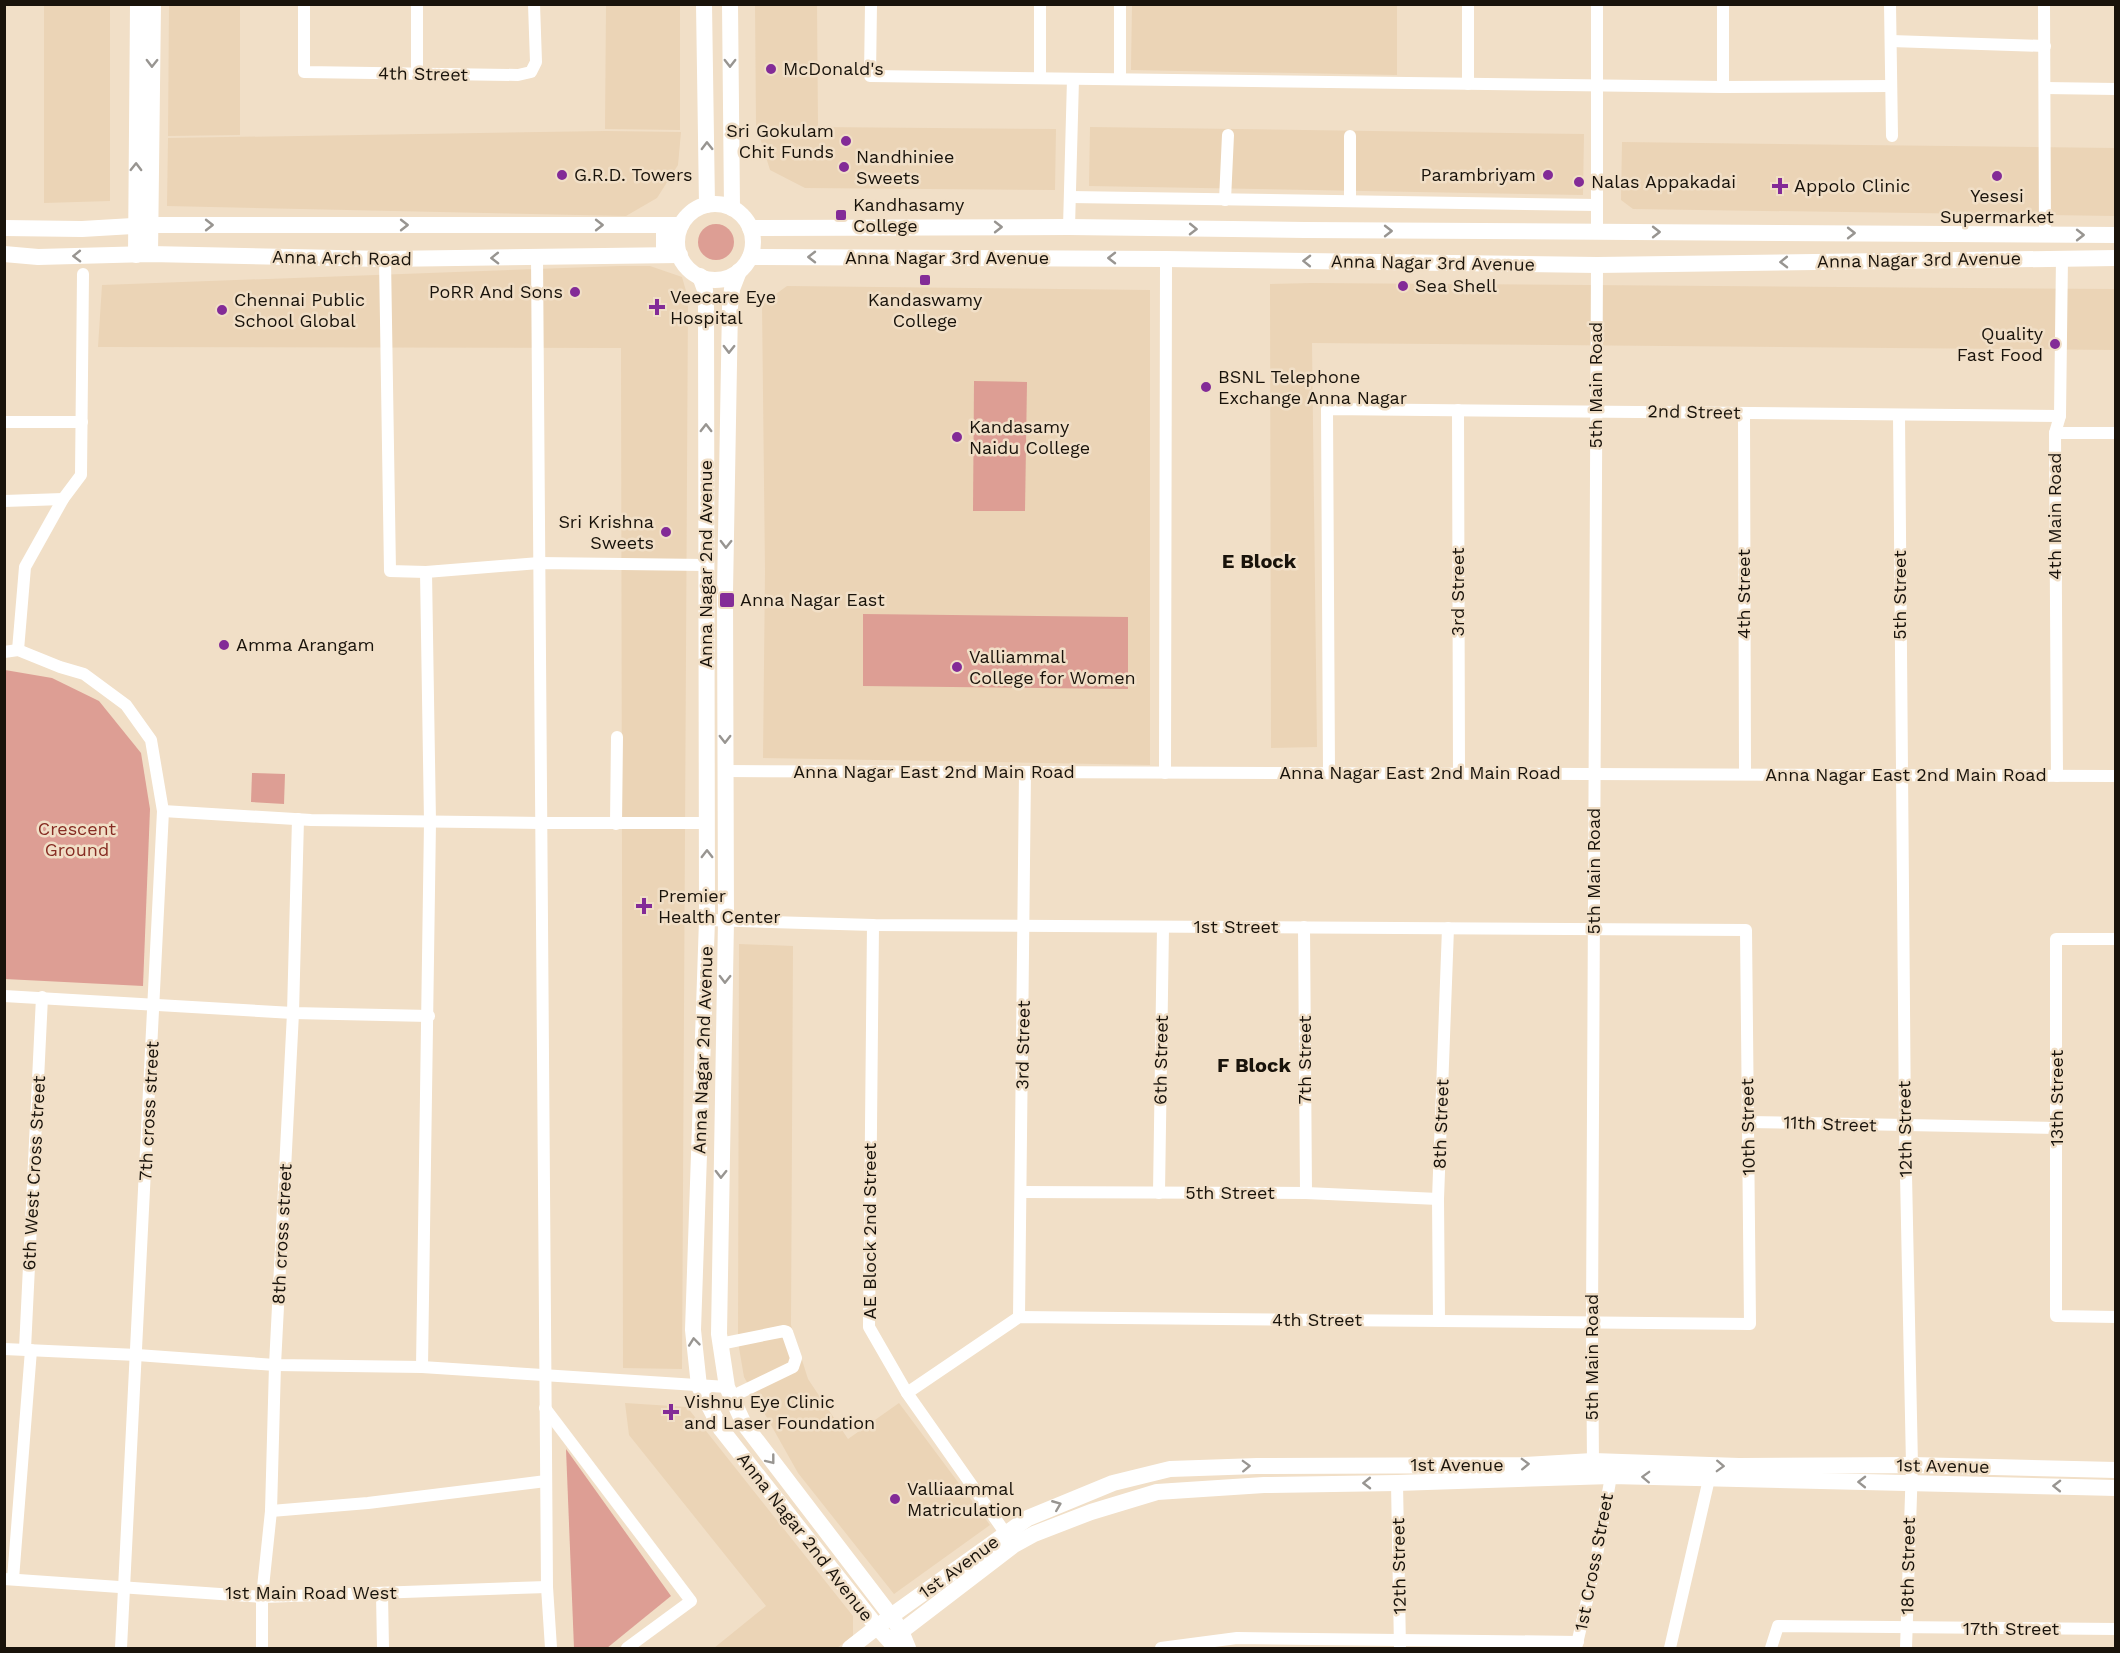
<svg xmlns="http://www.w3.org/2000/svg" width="2120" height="1653" font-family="'Work Sans',sans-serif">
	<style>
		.built { fill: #ebd4b6 }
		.green { fill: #dd9e94 }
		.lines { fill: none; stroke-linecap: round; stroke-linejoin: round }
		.street { stroke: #fff; stroke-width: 12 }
		.secondary { stroke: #fff; stroke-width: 16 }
		.oneway { stroke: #989591 }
		.poi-dot { fill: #832b97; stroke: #f1dfc7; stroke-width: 2 }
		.labels { text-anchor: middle; stroke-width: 5; stroke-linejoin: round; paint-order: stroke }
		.poi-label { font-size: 18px; fill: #19130b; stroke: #f1dfc7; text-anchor: start }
		.street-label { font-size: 18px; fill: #19130b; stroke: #f1dfc7 }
		.park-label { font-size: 18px; fill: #862c23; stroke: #f1dfc7 }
		.neighbourhood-label { font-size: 20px; font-weight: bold; fill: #19130b; stroke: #f1dfc7 }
	</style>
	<rect width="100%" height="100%" fill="#f1dfc7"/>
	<g class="built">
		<polygon points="44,5 110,5 110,201 44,203"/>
		<polygon points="169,5 240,5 240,135 168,136"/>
		<polygon points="606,5 680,5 680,130 605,129"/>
		<polygon points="755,5 817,5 818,127 1056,129 1055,190 805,188 770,170 756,125"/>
		<polygon points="1132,5 1397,5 1397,75 1131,70"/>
		<polygon points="1090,127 1584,134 1583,195 1089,186"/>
		<polygon points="606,131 681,132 678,165 657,198 626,216 167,206 168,138"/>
		<polygon points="1622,142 2115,148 2115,216 1633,209 1621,200"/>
		<polygon points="620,266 650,266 682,277 688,298 682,1369 623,1368 621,348 98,347 102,285"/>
		<polygon points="1311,283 2115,289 2115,350 1312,343 1317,747 1271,748 1270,284"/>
		<polygon points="787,286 1150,290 1150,765 763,758 765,571 762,304"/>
		<polygon points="739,944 793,946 791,1325 808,1379 848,1439 899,1403 990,1525 894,1594 798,1473 744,1377 738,1342"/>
		<polygon points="625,1403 687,1407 853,1616 853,1636 837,1648 714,1648 766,1606 629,1435"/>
	</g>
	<g class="green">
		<circle cx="716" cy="242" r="18"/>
		<polygon points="974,381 1027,382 1025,511 973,511"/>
		<polygon points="863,614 1128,617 1128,689 863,686"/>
		<polygon points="5,670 52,678 99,701 141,753 150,809 143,986 5,979"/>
		<polygon points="252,773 285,774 284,804 251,802"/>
		<polygon points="566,1449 671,1596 607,1648 574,1648"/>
	</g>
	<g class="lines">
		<g class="street">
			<polyline points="304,4 304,72 518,75 531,72 536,62 534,4"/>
			<polyline points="871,4 870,76 1723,87 1891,86"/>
			<polyline points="1723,4 1723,87"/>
			<polyline points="1890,4 1892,136"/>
			<polyline points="2044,4 2045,235"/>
			<polyline points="1891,41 2045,46"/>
			<polyline points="417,74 417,4"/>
			<polyline points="1040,78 1040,4"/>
			<polyline points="1120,78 1120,4"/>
			<polyline points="1468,84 1468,4"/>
			<polyline points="2045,88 2116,89"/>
			<polyline points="1350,136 1350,201"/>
			<polyline points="1070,197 1597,205"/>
			<polyline points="1225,200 1228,135"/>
			<polyline points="1069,227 1073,79"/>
			<polyline points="1597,232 1597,4"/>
			<polyline points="537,257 547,1587 551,1648"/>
			<polyline points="385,259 390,571 426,572 539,563 706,565"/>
			<polyline points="1458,410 1459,773"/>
			<polyline points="1744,413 1745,774"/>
			<polyline points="1899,415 1905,1126 1912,1465 1906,1648"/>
			<polyline points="4,422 82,422"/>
			<polyline points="2055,433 2116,433"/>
			<polyline points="4,501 63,499"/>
			<polyline points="18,650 25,567 63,499 81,475 83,274"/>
			<polyline points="4,652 18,650 60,667 84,674 126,705 151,740 163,811 121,1648"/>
			<polyline points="725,771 2116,776"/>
			<polyline points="1165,773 1166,259"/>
			<polyline points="1329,773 1327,409 2060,416"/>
			<polyline points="2057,776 2055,433 2060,416 2062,257"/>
			<polyline points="163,811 311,820 541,823 707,823"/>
			<polyline points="616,824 617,737"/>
			<polyline points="707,920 873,925 1746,930 1750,1324 1019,1317 907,1393"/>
			<polyline points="873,925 869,1327 907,1393 1011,1541"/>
			<polyline points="1304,927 1306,1193"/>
			<polyline points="2116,939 2056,939 2056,1316 2116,1317"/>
			<polyline points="4,996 293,1013 429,1016"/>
			<polyline points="1748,1122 2057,1128"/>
			<polyline points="1022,1192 1306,1193 1438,1199"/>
			<polyline points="1159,1193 1163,927"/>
			<polyline points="1019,1317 1025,772"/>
			<polyline points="1439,1321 1438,1199 1448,928"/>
			<polyline points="720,1344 784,1331 787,1332 796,1358 793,1367 731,1397"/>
			<polyline points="4,1349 137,1355 275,1365 422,1367 727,1387"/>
			<polyline points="25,1349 42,997"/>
			<polyline points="422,1367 430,822 426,572"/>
			<polyline points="545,1408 691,1601 627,1648"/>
			<polyline points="1593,1467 1592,1323 1597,265"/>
			<polyline points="1397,1483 1400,1648"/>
			<polyline points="271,1511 368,1503 546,1481"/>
			<polyline points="4,1579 262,1597 547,1587"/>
			<polyline points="13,1579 31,1350"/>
			<polyline points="382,1594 383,1648"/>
			<polyline points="262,1648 262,1597 271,1511 275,1365 293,1013 298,819"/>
			<polyline points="1161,1648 1237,1638 1578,1642"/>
			<polyline points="1576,1648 1595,1566 1611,1476"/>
			<polyline points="1670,1648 1709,1479"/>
			<polyline points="1771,1648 1778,1626 2116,1629"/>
		</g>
		<g class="secondary">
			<polyline points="704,4 707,205"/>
			<polyline points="730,4 732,208"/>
			<circle cx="715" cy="242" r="38"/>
			<polyline points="664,225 664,255"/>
			<polyline points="4,228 82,229 150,225 681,225"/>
			<polyline points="750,228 1069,227 1305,230 2116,235"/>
			<polyline points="4,254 38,257 150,254 385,259 680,255"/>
			<polyline points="150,254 153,4"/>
			<polyline points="136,255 138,4"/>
			<polyline points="750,257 1166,259 1597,265 2116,258"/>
			<polyline points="739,271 732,289 730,307 725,592 726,920 719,1334 727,1387 744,1424 891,1616 901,1631 908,1648"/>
			<polyline points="700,276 705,290 706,307 707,920 693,1330 699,1386 721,1429 877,1627 896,1648"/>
			<polyline points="894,1637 1014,1545 1034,1534 1091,1512 1157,1492 1264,1485 1397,1483 1611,1476 2116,1488"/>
			<polyline points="850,1648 891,1616 1028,1518 1113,1483 1170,1469 1257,1466 1525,1465 1593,1461 1739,1466 1912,1465 2116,1470"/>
		</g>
	</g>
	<defs><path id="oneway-chevron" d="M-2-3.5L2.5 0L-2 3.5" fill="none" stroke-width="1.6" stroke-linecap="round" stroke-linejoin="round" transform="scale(1.5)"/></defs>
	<g class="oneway">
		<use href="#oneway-chevron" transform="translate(152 63) rotate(91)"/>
		<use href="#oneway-chevron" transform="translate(730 63) rotate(90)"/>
		<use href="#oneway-chevron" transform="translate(707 146) rotate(-91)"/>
		<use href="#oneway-chevron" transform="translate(136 167) rotate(-89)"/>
		<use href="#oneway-chevron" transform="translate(209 225)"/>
		<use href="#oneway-chevron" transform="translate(404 225)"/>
		<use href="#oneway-chevron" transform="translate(599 225)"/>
		<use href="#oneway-chevron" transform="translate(998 227)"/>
		<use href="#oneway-chevron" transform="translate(1193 229) rotate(1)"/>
		<use href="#oneway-chevron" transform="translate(1388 231)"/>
		<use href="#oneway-chevron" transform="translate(1656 232)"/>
		<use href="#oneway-chevron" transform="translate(1851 233)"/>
		<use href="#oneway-chevron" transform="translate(2080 235)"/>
		<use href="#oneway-chevron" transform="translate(77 256) rotate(179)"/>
		<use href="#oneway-chevron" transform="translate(812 257) rotate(-180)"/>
		<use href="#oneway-chevron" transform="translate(495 258) rotate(179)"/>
		<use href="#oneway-chevron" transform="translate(1112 258) rotate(-180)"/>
		<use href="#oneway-chevron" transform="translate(1307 261) rotate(-179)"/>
		<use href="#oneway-chevron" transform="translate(1784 262) rotate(179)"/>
		<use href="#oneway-chevron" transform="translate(729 349) rotate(91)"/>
		<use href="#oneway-chevron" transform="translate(706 428) rotate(-90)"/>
		<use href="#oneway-chevron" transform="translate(726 544) rotate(91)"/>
		<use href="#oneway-chevron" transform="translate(725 739) rotate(90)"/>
		<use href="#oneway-chevron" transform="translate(707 854) rotate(-90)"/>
		<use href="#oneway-chevron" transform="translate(725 979) rotate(91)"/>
		<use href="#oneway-chevron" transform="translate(721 1174) rotate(91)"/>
		<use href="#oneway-chevron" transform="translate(694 1342) rotate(-96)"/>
		<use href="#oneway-chevron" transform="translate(771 1460) rotate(52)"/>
		<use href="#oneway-chevron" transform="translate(1525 1464) rotate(-2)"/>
		<use href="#oneway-chevron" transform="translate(1246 1466) rotate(-2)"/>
		<use href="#oneway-chevron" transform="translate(1720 1466) rotate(2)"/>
		<use href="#oneway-chevron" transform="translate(1646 1477) rotate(-178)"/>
		<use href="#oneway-chevron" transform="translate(1862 1482) rotate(-179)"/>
		<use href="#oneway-chevron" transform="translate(1367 1483) rotate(179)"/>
		<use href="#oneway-chevron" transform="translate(2057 1486) rotate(-179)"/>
		<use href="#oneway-chevron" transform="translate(1057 1505) rotate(-22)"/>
	</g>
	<g class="poi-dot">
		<circle cx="771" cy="69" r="6"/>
		<circle cx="846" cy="141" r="6"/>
		<circle cx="844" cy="167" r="6"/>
		<circle cx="562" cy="175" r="6"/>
		<circle cx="1548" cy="175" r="6"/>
		<circle cx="1997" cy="176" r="6"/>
		<circle cx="1579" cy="182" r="6"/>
		<path d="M1777 177h6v6h6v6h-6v6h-6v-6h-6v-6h6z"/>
		<rect x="835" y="209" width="12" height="12" rx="3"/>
		<rect x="919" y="274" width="12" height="12" rx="3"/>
		<circle cx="1403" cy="286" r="6"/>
		<circle cx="575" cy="292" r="6"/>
		<path d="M654 298h6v6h6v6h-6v6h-6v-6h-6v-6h6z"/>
		<circle cx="222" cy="310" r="6"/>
		<circle cx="2055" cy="344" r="6"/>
		<circle cx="1206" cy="387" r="6"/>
		<circle cx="957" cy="437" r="6"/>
		<circle cx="666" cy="532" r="6"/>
		<rect x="719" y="592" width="16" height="16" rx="3"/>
		<circle cx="224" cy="645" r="6"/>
		<circle cx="957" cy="667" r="6"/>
		<path d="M641 897h6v6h6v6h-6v6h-6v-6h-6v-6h6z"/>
		<path d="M668 1403h6v6h6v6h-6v6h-6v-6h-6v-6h6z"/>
		<circle cx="895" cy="1499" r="6"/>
	</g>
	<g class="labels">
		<g class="poi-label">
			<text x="783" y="75">McDonald's</text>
			<text x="834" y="137" text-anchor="end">Sri Gokulam<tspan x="834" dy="21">Chit Funds</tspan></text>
			<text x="856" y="163">Nandhiniee<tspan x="856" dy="21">Sweets</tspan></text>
			<text x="574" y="181">G.R.D. Towers</text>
			<text x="1536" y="181" text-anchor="end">Parambriyam</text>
			<text x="1591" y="188">Nalas Appakadai</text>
			<text x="1794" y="192">Appolo Clinic</text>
			<text x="1997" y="202" text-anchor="middle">Yesesi<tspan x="1997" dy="21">Supermarket</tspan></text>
			<text x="853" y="211">Kandhasamy<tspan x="853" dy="21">College</tspan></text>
			<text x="1415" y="292">Sea Shell</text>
			<text x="563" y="298" text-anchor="end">PoRR And Sons</text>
			<text x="670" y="303">Veecare Eye<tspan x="670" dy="21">Hospital</tspan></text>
			<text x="234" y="306">Chennai Public<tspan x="234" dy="21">School Global</tspan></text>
			<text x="925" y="306" text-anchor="middle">Kandaswamy<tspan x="925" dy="21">College</tspan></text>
			<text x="2043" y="340" text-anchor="end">Quality<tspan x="2043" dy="21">Fast Food</tspan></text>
			<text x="1218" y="383">BSNL Telephone<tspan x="1218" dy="21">Exchange Anna Nagar</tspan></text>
			<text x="969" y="433">Kandasamy<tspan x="969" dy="21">Naidu College</tspan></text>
			<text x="654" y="528" text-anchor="end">Sri Krishna<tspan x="654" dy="21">Sweets</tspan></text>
			<text x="740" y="606">Anna Nagar East</text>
			<text x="236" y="651">Amma Arangam</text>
			<text x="969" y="663">Valliammal<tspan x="969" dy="21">College for Women</tspan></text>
			<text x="658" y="902">Premier<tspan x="658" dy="21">Health Center</tspan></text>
			<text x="684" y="1408">Vishnu Eye Clinic<tspan x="684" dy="21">and Laser Foundation</tspan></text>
			<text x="907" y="1495">Valliaammal<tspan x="907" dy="21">Matriculation</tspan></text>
		</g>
		<g class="street-label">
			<text transform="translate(423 74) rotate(1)" y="6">4th Street</text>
			<text transform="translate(342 258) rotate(1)" y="6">Anna Arch Road</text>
			<text x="947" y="264">Anna Nagar 3rd Avenue</text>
			<text transform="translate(1919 260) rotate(-1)" y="6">Anna Nagar 3rd Avenue</text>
			<text transform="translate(1433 263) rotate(1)" y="6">Anna Nagar 3rd Avenue</text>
			<text transform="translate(1596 385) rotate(-90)" y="6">5th Main Road</text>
			<text transform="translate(1694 412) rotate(1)" y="6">2nd Street</text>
			<text transform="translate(2055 516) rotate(-90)" y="6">4th Main Road</text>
			<text transform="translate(706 564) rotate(-90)" y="6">Anna Nagar 2nd Avenue</text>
			<text transform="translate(1458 592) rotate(-90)" y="6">3rd Street</text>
			<text transform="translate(1744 594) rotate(-90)" y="6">4th Street</text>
			<text transform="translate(1900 595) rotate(-90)" y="6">5th Street</text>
			<text x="934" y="778">Anna Nagar East 2nd Main Road</text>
			<text x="1420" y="779">Anna Nagar East 2nd Main Road</text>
			<text x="1906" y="781">Anna Nagar East 2nd Main Road</text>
			<text transform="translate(1594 871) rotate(-90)" y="6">5th Main Road</text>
			<text x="1236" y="933">1st Street</text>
			<text transform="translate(1023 1045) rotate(-89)" y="6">3rd Street</text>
			<text transform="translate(703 1050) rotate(-88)" y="6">Anna Nagar 2nd Avenue</text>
			<text transform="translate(1161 1060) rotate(-89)" y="6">6th Street</text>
			<text transform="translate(1305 1060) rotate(-90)" y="6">7th Street</text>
			<text transform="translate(2057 1098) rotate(-90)" y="6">13th Street</text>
			<text transform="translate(149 1111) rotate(-87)" y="6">7th cross street</text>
			<text transform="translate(1441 1124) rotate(-88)" y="6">8th Street</text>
			<text transform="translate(1830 1124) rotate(2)" y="6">11th Street</text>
			<text transform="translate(1748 1127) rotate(-91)" y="6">10th Street</text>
			<text transform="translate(1905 1129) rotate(-91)" y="6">12th Street</text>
			<text transform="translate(34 1173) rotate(-87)" y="6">6th West Cross Street</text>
			<text x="1230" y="1199">5th Street</text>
			<text transform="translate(870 1231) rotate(-90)" y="6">AE Block 2nd Street</text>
			<text transform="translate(282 1234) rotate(-87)" y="6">8th cross street</text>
			<text x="1317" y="1326">4th Street</text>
			<text transform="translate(1592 1357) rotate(-90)" y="6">5th Main Road</text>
			<text x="1457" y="1471">1st Avenue</text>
			<text transform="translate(1943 1466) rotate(1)" y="6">1st Avenue</text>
			<text transform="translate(805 1537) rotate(52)" y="6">Anna Nagar 2nd Avenue</text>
			<text transform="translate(1594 1562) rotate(-79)" y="6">1st Cross Street</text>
			<text transform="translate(1399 1566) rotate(-91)" y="6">12th Street</text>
			<text transform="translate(1908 1566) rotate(-89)" y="6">18th Street</text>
			<text transform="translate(959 1567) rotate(-36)" y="6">1st Avenue</text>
			<text x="311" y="1599">1st Main Road West</text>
			<text x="2011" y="1635">17th Street</text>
		</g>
		<g class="park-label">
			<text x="77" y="835">Crescent<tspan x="77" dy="21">Ground</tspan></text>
		</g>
		<g class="neighbourhood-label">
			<text x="1259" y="568">E Block</text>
			<text x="1254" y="1072">F Block</text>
		</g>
	</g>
	<rect width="2120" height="1653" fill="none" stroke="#19130b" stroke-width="12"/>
</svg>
